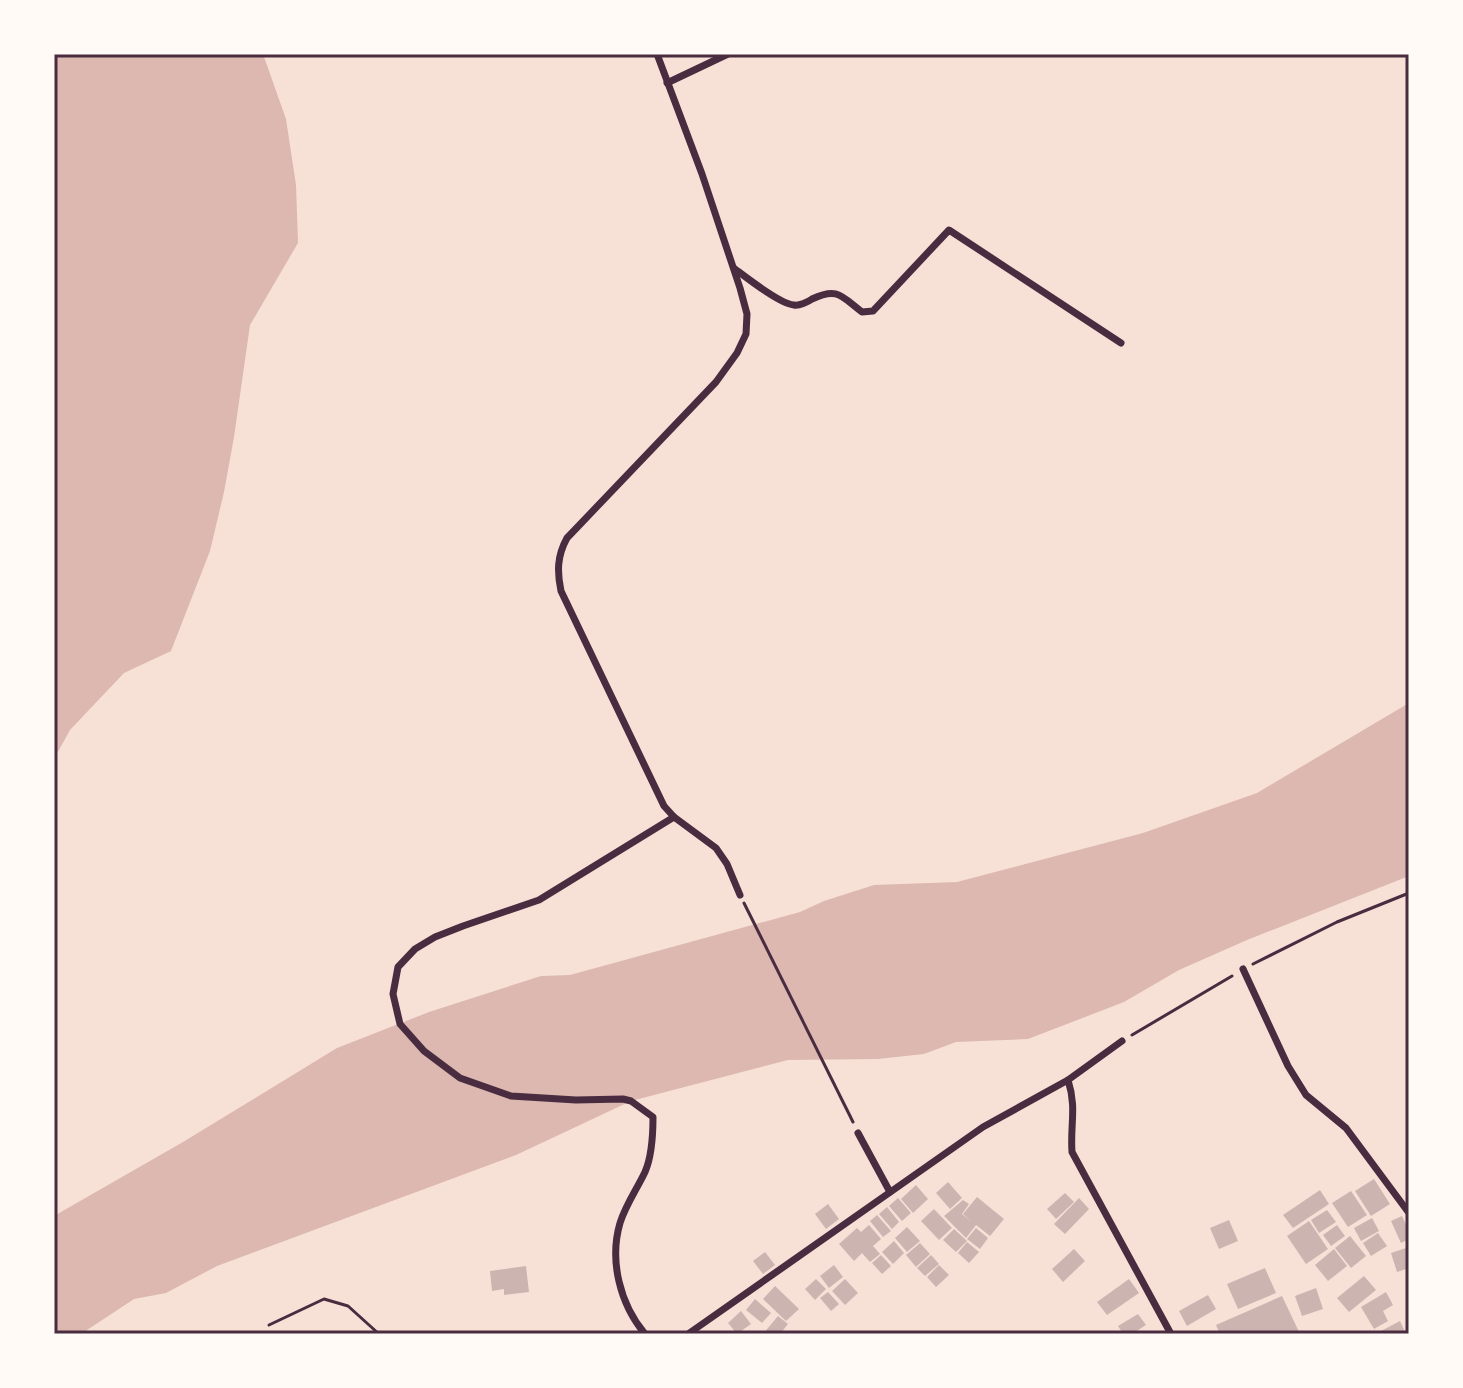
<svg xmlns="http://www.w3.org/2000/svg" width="1463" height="1388" font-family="'Open Sans',sans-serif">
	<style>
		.water { fill: #dcb8b0 }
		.building { fill: #ccb4b1 }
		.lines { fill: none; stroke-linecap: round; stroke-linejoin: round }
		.path { stroke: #4a2c40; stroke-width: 3 }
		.service { stroke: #4a2c40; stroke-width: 3 }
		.minor { stroke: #4a2c40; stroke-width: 7 }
		.neatline { fill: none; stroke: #4a2c40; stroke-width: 3 }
	</style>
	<rect width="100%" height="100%" fill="#f7e1d7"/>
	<g class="water">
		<polygon points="54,54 263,54 286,119 296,185 298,243 250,325 234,437 224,492 210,551 171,651 124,673 70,730 54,759"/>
		<polygon points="1409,703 1409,876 1247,940 1179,970 1124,1002 1028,1039 956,1042 924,1054 878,1059 788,1060 631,1101 516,1155 217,1266 166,1293 134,1299 81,1334 54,1334 54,1216 183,1142 337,1048 429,1012 541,976 570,975 800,912 824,901 874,885 957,882 1143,833 1257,793"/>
	</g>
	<g class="building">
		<polygon points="1374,1179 1390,1204 1371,1216 1355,1191"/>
		<polygon points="948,1182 962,1198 950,1209 936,1193"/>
		<polygon points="916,1185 928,1199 913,1213 901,1199"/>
		<polygon points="1320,1190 1329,1204 1293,1228 1283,1215"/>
		<polygon points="1351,1191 1367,1215 1348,1227 1332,1203"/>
		<polygon points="1065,1193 1074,1202 1056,1219 1047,1209"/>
		<polygon points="977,1197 1004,1219 990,1236 976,1225 966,1238 944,1216 963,1200 969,1204 962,1214 972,1222 963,1214"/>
		<polygon points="898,1198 911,1213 902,1221 889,1206"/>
		<polygon points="1079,1198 1089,1209 1065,1234 1054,1224"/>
		<polygon points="828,1204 839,1219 826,1229 815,1214"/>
		<polygon points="887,1207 899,1222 892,1229 879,1214"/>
		<polygon points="934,1209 952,1228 939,1240 921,1221"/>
		<polygon points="1327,1210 1336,1222 1319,1233 1311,1220"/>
		<polygon points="877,1215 891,1231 883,1237 870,1221"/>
		<polygon points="1402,1216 1409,1231 1409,1239 1401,1243 1391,1221"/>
		<polygon points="1372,1218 1379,1231 1361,1241 1354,1228"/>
		<polygon points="1229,1220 1238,1241 1219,1249 1210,1228"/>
		<polygon points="1309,1221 1328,1249 1306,1264 1287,1236"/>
		<polygon points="869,1225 881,1239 873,1246 880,1254 870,1262 862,1253 854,1261 839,1244 857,1228 861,1232"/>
		<polygon points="1337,1225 1345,1236 1331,1246 1323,1235"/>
		<polygon points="907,1227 920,1241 907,1252 895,1238"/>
		<polygon points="976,1228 988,1238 980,1249 967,1239"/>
		<polygon points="954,1229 967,1241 956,1252 943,1240"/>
		<polygon points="1378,1233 1387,1246 1371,1256 1363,1243"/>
		<polygon points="1350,1236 1366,1256 1351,1268 1335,1248"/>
		<polygon points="894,1241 904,1253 893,1264 882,1252"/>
		<polygon points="967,1242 979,1252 969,1263 958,1253"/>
		<polygon points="920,1243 930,1254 916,1267 906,1255"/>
		<polygon points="1409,1247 1409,1268 1397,1272 1391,1253"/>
		<polygon points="1074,1249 1085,1261 1063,1282 1052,1269"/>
		<polygon points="1334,1249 1347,1266 1328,1281 1315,1265"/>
		<polygon points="765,1252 775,1265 763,1274 753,1261"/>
		<polygon points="881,1255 891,1266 882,1274 872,1263"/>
		<polygon points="931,1255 939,1264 925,1276 917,1268"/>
		<polygon points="834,1265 843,1277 829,1288 820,1276"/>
		<polygon points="939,1265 949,1275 936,1287 927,1277"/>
		<polygon points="526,1266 529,1292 504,1295 504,1289 492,1291 490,1271"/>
		<polygon points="1265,1268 1276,1293 1238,1309 1227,1284"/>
		<polygon points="1364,1276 1376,1290 1349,1312 1337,1298"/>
		<polygon points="816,1279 826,1289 815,1300 805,1289"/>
		<polygon points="845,1279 858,1293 845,1305 832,1291"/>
		<polygon points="1129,1279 1139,1293 1107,1315 1097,1302"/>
		<polygon points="775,1286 799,1309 786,1321 763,1299"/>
		<polygon points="1316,1288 1323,1309 1302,1316 1295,1296"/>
		<polygon points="828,1292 839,1304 831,1311 820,1298"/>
		<polygon points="1386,1292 1393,1305 1383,1311 1388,1321 1374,1329 1361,1307"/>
		<polygon points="1208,1295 1216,1309 1187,1326 1179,1311"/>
		<polygon points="1282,1296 1300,1334 1220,1334 1216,1325"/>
		<polygon points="755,1299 771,1313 762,1323 746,1310"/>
		<polygon points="741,1311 751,1324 737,1334 728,1323"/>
		<polygon points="1138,1314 1146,1325 1132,1334 1123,1334 1118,1326"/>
		<polygon points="778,1316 788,1324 780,1334 763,1334"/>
		<polygon points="1400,1321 1406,1334 1383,1334 1381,1331"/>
	</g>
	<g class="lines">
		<g class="path">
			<polyline points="744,903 853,1122"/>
			<polyline points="1253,964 1337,922 1409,893"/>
			<polyline points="1132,1035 1232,976"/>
		</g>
		<polyline class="service" points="269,1325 324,1299 348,1306 379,1334"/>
		<g class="minor">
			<path d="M657 54 702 174 740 288 747 314 746 334 737 353 716 382 567 538C557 556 557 572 561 591L664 806 674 817 716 848 727 864 740 895"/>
			<polyline points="667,83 728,54"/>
			<path d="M735 269C747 278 780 304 794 305 799 306 808 302 812 299 838 287 841 296 862 312L873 311 949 230 1121 343"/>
			<polyline points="1243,969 1288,1066 1306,1095 1346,1128 1409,1213"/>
			<path d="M1068 1080C1077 1108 1070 1125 1072 1152L1171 1334"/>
			<polyline points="858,1133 890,1192"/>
			<path d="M645 1334C620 1304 609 1261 620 1223 626 1204 637 1189 645 1172 652 1156 653 1135 653 1117L631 1101 623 1099 576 1100 511 1096 460 1078 424 1051 400 1024 393 994 398 967 415 949 435 937 463 926 539 900 674 817"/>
			<polyline points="688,1334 983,1127 1068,1080 1122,1041"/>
		</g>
	</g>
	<rect width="1463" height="1388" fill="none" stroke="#fffaf5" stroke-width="112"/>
	<rect x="56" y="56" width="1351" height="1276" class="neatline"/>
</svg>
